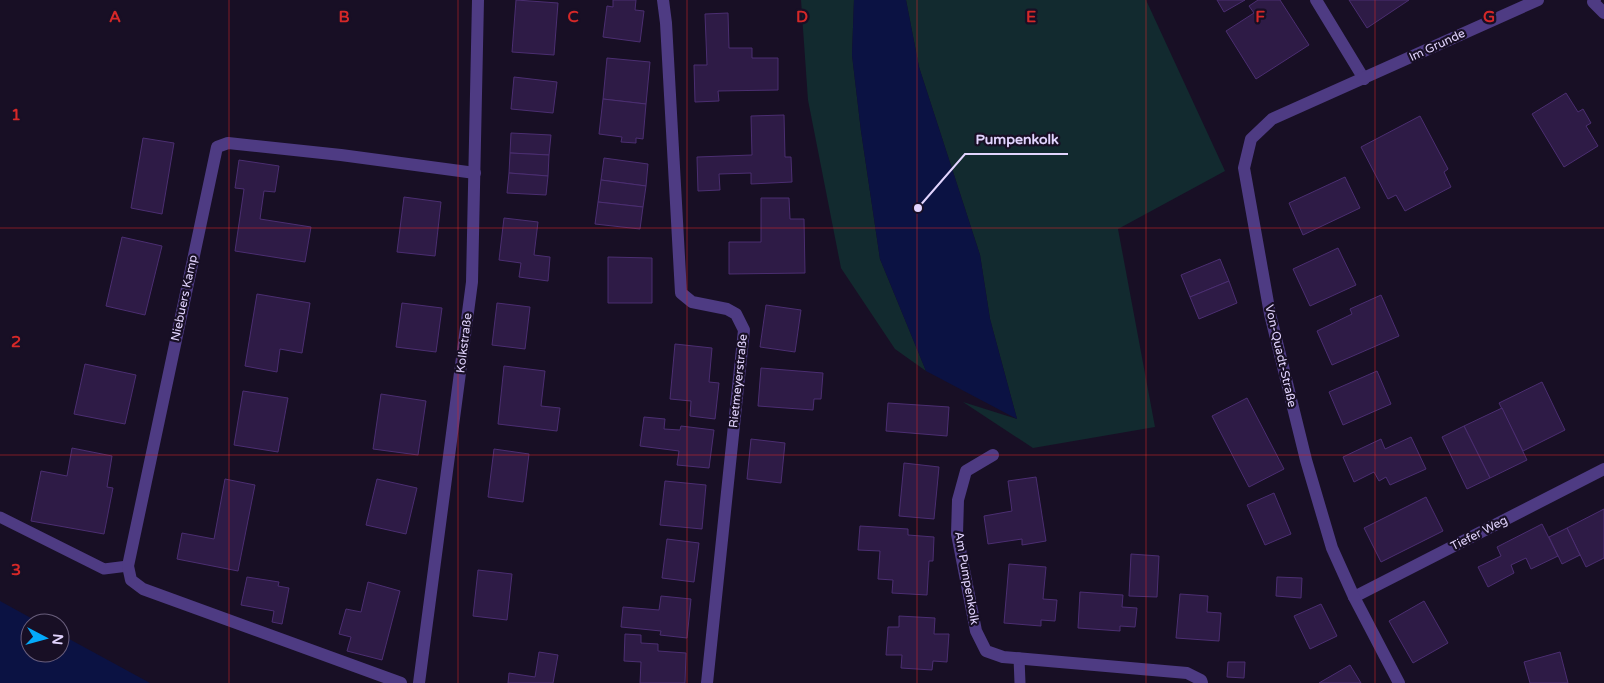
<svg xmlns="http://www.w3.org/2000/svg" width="1604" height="683" font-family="'Varela Round',sans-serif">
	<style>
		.green { fill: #122a2f }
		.water { fill: #0b1243 }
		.building { fill: #2e1b46; stroke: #4b2e71 }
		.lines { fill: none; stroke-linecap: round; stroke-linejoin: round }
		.service { stroke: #4e3b83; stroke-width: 11 }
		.minor { stroke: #4e3b83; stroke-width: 12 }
		.grid { fill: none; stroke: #d62828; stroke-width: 1; stroke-opacity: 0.55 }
		.labels { text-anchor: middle; stroke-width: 4.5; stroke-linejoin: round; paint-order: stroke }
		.street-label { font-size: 12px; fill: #e2d4fe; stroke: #180f25 }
		.grid-label { font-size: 16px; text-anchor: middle; font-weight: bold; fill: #d62828; stroke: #180f25; stroke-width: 4.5; stroke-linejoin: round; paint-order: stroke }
		.leader { fill: none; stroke: #e2d4fe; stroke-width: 2 }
		.callout-dot { fill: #e2d4fe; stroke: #180f25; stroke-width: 2 }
		.callout-label { font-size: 14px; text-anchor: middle; font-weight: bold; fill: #e2d4fe; stroke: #180f25; stroke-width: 4.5; stroke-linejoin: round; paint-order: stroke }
	</style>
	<rect width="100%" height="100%" fill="#180f25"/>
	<g class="green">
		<polygon points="801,0 854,0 852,55 861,131 880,259 926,371 895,349 841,268 808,100"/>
		<polygon points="906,0 1146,0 1225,171 1118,229 1155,427 1033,448 963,402 1017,419 990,319 980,255 919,67"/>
	</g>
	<g class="water">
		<polygon points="854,0 906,0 919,67 980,255 990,319 1017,419 926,371 880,259 861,131 852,55"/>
		<polygon points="0,601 40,623 30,623 30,653 60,653 60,634 150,683 0,683"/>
	</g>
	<g class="building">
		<polygon points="516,0 558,3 554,55 512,52"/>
		<polygon points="613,0 636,0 635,10 644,11 640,42 603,37 607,6 613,7"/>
		<polygon points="1217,0 1245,0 1224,12"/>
		<polygon points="1258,0 1280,0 1309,45 1256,79 1226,31 1254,13 1249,6"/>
		<polygon points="1349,0 1409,0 1367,28"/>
		<polygon points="728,13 729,48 752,48 752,58 778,58 778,90 718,91 719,101 695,102 694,65 707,65 705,14"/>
		<polygon points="607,58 650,62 646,104 603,99"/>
		<polygon points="514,77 557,82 553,113 511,109"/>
		<polygon points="1566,93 1578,112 1583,109 1591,123 1586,126 1598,146 1564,167 1532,114"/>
		<polygon points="603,99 646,104 643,139 636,138 636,143 621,142 622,137 599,134"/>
		<polygon points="784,115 785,157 791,157 792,182 751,184 751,173 719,174 720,190 698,191 697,157 752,155 751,116"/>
		<polygon points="1420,116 1448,169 1444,172 1451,187 1405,211 1396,195 1388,199 1361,147"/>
		<polygon points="511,133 551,135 549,155 510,153"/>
		<polygon points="143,138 174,143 162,214 131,208"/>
		<polygon points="510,153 549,155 548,176 509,173"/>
		<polygon points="604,158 648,164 646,186 601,180"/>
		<polygon points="239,160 279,166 275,192 264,191 260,219 311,227 305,262 235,251 244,189 235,188"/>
		<polygon points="509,173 548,176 546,195 507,193"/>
		<polygon points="1345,177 1360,208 1303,235 1289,203"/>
		<polygon points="601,180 646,186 643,207 598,202"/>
		<polygon points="404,197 441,202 435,256 397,252"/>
		<polygon points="761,198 789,198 790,219 804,219 805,273 729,274 729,242 761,242"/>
		<polygon points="598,202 643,207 640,229 595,224"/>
		<polygon points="504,218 538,222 534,255 550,257 548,281 519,277 521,263 499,260"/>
		<polygon points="122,237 162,246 145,315 106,306"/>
		<polygon points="1338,248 1356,285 1310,306 1293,269"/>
		<polygon points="608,257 652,258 652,303 608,303"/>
		<polygon points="1220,259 1229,281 1190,297 1181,275"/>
		<polygon points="1229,281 1237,303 1199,319 1190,297"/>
		<polygon points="257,294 310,303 302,353 280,349 277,372 245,366"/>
		<polygon points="1381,295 1399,336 1332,365 1317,331 1352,314 1350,309"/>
		<polygon points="402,303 442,308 436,352 396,347"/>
		<polygon points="497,303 530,307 525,349 492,345"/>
		<polygon points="766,305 801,310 795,352 760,347"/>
		<polygon points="675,344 712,348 709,382 719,383 715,419 690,416 691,401 670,399"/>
		<polygon points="85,364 136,375 125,424 74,414"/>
		<polygon points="504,366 545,371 541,406 560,408 557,431 498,424"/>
		<polygon points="761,368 823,373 821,399 814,399 813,410 758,406"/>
		<polygon points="1377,371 1391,404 1343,425 1329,392"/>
		<polygon points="1542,382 1565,430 1523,451 1499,403"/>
		<polygon points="243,391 288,398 278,452 234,445"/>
		<polygon points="381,394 426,401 418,455 373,449"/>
		<polygon points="1247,398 1284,469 1249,487 1212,416"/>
		<polygon points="888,403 949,407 947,436 886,431"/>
		<polygon points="1502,408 1527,460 1490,478 1464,426"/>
		<polygon points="644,417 665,419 664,429 680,430 681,426 714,430 709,468 677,465 679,451 640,446"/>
		<polygon points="1464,426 1490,478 1467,489 1442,437"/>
		<polygon points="1411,437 1426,469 1390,485 1386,477 1379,481 1374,472 1354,482 1343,457 1381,439 1385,449"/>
		<polygon points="751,439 785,443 781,483 747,479"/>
		<polygon points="72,448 112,456 107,487 113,488 104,534 31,521 41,471 67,476"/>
		<polygon points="494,449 529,454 523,502 488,497"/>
		<polygon points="904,463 939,467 934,519 899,516"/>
		<polygon points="1036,477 1046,541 1022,545 1022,539 988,544 984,516 1012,511 1008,481"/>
		<polygon points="225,479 255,485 238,571 177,559 182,533 214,539"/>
		<polygon points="377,479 417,488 406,534 366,525"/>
		<polygon points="665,481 706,485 702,529 660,525"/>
		<polygon points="1274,493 1291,534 1265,545 1247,505"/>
		<polygon points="1426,497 1443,531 1381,562 1364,528"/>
		<polygon points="1604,509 1604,558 1586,567 1567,528"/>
		<polygon points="1542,524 1558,556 1531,569 1526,558 1511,565 1514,573 1488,587 1478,567 1501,556 1497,547"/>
		<polygon points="860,526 908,529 908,535 934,537 933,561 929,561 927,595 892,593 893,580 878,579 880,551 858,550"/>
		<polygon points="1567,528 1580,555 1562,564 1549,537"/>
		<polygon points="667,539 699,543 694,582 662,578"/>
		<polygon points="1131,554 1159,556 1157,597 1129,596"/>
		<polygon points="1009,564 1046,567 1043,599 1057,600 1055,621 1041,620 1041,626 1004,623"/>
		<polygon points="478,570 512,574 507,620 473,616"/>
		<polygon points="247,577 279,582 278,586 289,588 282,624 272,622 274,611 241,605"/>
		<polygon points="1277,577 1302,578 1301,598 1276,596"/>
		<polygon points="368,582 400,591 382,660 347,651 351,637 339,634 346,609 361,612"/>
		<polygon points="1080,592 1123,595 1122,607 1137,608 1135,627 1120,626 1120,631 1078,628"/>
		<polygon points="1180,594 1208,596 1207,612 1221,613 1219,641 1176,638"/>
		<polygon points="661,596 691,599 687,638 660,635 661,631 621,627 623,607 659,610"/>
		<polygon points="1424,601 1448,643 1413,663 1389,621"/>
		<polygon points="1321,604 1337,636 1310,649 1294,616"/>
		<polygon points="899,616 935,618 934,634 949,634 947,662 933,661 932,670 901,668 902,655 886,655 888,627 899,627"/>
		<polygon points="625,634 641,635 641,643 658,644 658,651 686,653 685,683 640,683 641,662 624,661"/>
		<polygon points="539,652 558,655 553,683 508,683 509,673 535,677"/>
		<polygon points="1560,652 1568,683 1530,683 1524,662"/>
		<polygon points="1228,662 1245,662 1244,678 1227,677"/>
		<polygon points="1350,665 1361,683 1319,683"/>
	</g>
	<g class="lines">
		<g class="service">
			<polyline points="0,517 104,569 128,566"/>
			<polyline points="1019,658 1020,683"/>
		</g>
		<g class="minor">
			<polyline points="663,0 666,23 681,293 692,302 727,309 736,314 744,330 707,683"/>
			<polyline points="1316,0 1364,79"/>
			<polyline points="1595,0 1593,2 1604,13"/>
			<polyline points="993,455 966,471 958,500 957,534 976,631 986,651 1003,657 1187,673 1201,680 1202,683"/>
			<polyline points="1354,597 1604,469"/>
			<polyline points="401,683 143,589 131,580 128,566 217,147 228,143 341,155 475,173"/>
			<polyline points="419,683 472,282 478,0"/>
			<polyline points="1399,683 1354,597 1332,548 1306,460 1270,314 1244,168 1251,139 1272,119 1538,0"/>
		</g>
	</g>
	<path class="grid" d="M229 0V683M458 0V683M687 0V683M917 0V683M1146 0V683M1375 0V683M0 228H1604M0 455H1604"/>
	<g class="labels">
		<g class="street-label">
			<text transform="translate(1437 45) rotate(-25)" y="4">Im Grunde</text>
			<text transform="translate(184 298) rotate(-78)" y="4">Niebuers Kamp</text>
			<text transform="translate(464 343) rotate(-83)" y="4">Kolkstraße</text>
			<text transform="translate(1281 356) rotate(77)" y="4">Von-Quadt-Straße</text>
			<text transform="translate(738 381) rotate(-84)" y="4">Rietmeyerstraße</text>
			<text transform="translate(1479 533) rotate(-27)" y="4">Tiefer Weg</text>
			<text transform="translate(967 578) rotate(80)" y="4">Am Pumpenkolk</text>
		</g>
	</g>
	<g class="grid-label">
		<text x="115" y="22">A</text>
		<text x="344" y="22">B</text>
		<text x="573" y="22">C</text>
		<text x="802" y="22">D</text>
		<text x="1031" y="22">E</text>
		<text x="1260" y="22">F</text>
		<text x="1489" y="22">G</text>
		<text x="16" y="120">1</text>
		<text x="16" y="347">2</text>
		<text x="16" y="575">3</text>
	</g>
	<path class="leader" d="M918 208L965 154H1068"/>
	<circle class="callout-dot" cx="918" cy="208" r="5"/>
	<g class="callout-label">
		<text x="1017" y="144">Pumpenkolk</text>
	</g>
	<g transform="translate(45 638) rotate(96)"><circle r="24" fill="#180f25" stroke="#695e7c"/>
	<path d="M0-4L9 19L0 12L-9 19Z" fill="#04aafb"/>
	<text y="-8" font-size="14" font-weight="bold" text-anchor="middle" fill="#e2d4fe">N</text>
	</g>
</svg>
